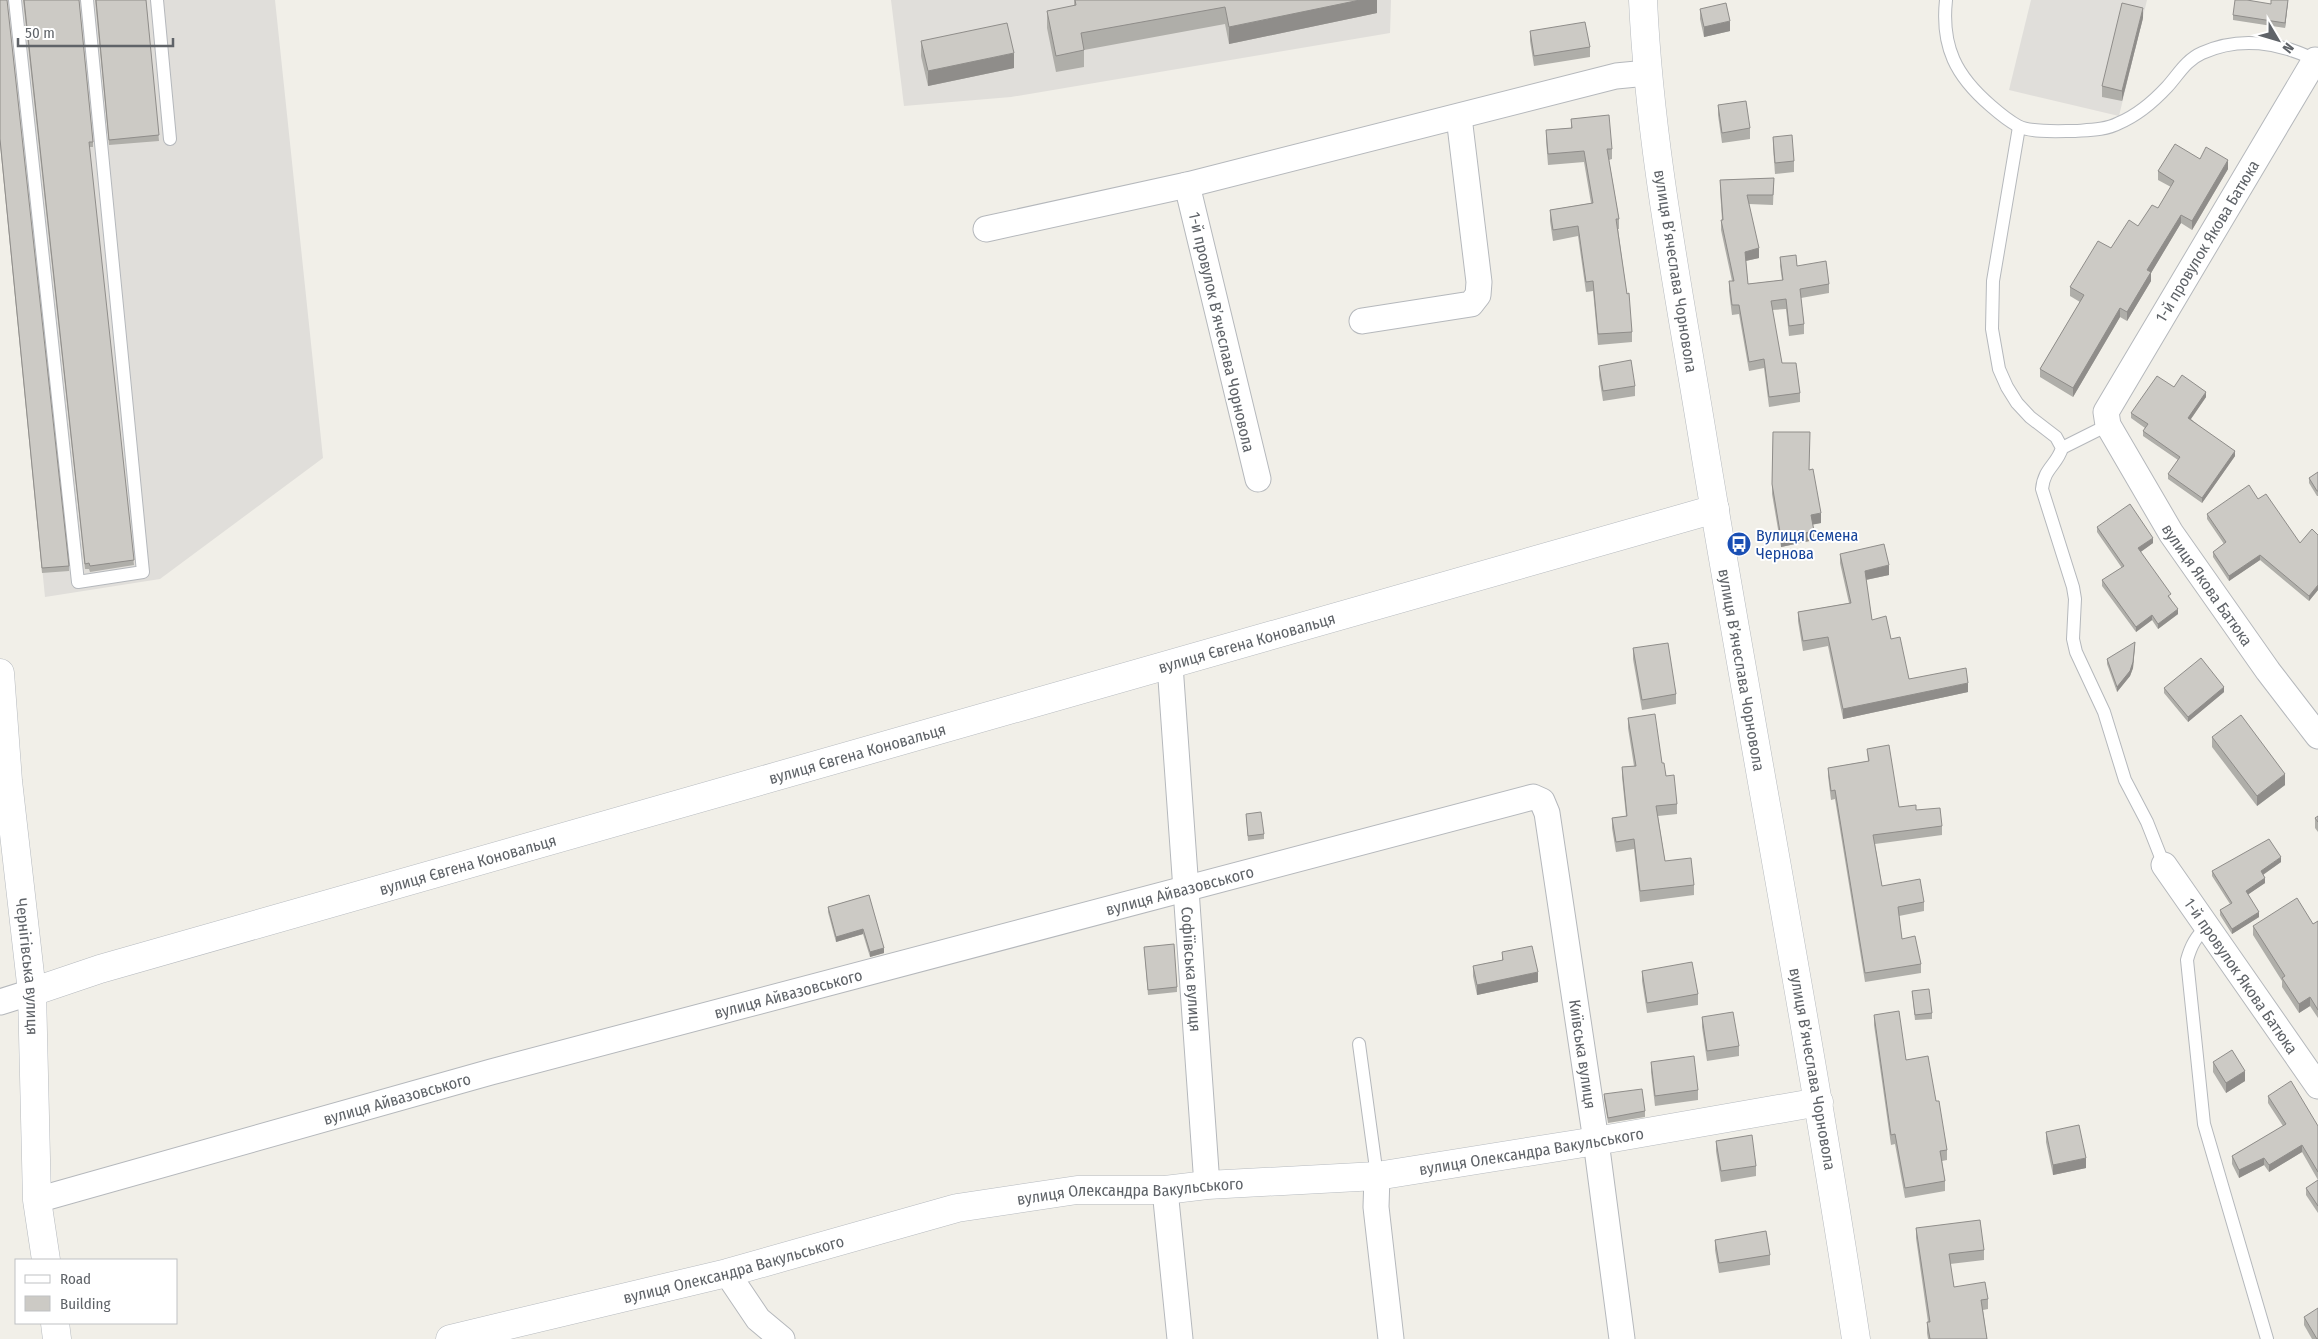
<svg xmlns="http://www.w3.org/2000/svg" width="2318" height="1339" viewBox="0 0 2318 1339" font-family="'Fira Sans Condensed',sans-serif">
<rect width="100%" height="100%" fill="#f1efe8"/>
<!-- industrial -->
<g fill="#e0deda">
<polygon points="0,0 275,0 323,458 160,579 45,597 0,144"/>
<polygon points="891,0 1391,0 1390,33 1011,97 904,106"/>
<polygon points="2031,0 2147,0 2119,116 2009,90"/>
</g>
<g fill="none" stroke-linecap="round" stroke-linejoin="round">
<defs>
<g id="lane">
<polyline points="15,0 78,582 143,572 87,0"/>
<polyline points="157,0 170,139"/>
<path d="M1946,0C1941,47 1956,76 1991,106C1999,113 2009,121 2018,126C2031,133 2060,131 2075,131C2089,130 2106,130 2119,123C2138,115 2153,102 2167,87C2178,75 2186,60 2202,53C2239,36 2280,42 2315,60"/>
<path d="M2019,127L1993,281L1992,329L1999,369L2007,387L2017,403L2030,417L2056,437L2062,448C2057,465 2044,468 2042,489L2073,587L2075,599L2073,639L2076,652L2104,712L2125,780L2147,822L2164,865"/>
<polyline points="2062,448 2108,425"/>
<path d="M2207,926C2196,937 2191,945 2187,960L2204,1124L2267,1339"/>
<polyline points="1359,1044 1377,1176"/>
</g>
<g id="street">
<path id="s1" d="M2318,61L2315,60L2106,412L2108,425L2171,533L2268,671L2318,736"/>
<polyline points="1187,185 1258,479"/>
<polyline points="986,229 1187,185 1616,76 1647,73"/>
<polyline points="1362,321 1471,304 1478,295 1479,282 1459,117"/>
<path id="s2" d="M1170,665L1207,1185"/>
<path id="s3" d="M2164,865L2318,1086"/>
<polyline points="0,1002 32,992"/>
<polyline points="1377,1176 1376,1207 1391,1339"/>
<polyline points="1165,1190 1180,1339"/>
<path id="s4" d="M37,1200L491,1072L1533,797L1542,801L1547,813L1596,1141L1622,1339"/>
<polyline points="727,1273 758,1319 782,1339"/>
</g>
<g id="secondary">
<path d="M1643,0C1650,152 1681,302 1705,452C1754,748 1811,1042 1856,1339"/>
<path id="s5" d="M0,673L8,781L32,992L37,1200L46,1260"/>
<path id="s6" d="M32,992L100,969L1715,509"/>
<polyline points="55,1323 57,1339"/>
<path id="s7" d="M450,1339L727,1273L957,1208L1077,1190H1165L1207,1185L1377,1176L1596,1141L1819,1102"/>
</g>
</defs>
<!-- lane casing -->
<use href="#lane" stroke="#b5b8bc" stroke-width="14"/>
<!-- street casing -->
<use href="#street" stroke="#b5b8bc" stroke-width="27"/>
<!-- secondary casing -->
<use href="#secondary" stroke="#b6babf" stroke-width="29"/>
<!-- lane -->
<use href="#lane" stroke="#fff" stroke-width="12"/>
<!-- street -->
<use href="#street" stroke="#fff" stroke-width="25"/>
<!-- secondary -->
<use href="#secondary" stroke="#fff" stroke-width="28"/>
</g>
<!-- wall -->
<g fill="#afaea9">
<polygon points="0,0 69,566 69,571 42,573 0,144"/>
<polygon points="23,0 79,0 93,142 93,147 89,147 134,565 90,572 89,569 85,569"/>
<polygon points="95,0 146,0 159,141 109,145"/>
<polygon points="1074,0 1377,0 1377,13 1229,44 1225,24 1084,50 1084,67 1056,72 1047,28 1047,11 1074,6"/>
<polygon points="2288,0 2285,28 2233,20 2233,15 2271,4"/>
<polygon points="1700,9 1730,31 1704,37 1700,19"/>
<polygon points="2143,18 2122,101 2102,97 2102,86"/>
<polygon points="1530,31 1590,47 1590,57 1534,66 1530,41"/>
<polygon points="921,41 1014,68 928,86 921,56"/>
<polygon points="1718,105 1750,128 1750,139 1722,143 1718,115"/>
<polygon points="1571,119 1612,149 1612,159 1609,160 1619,219 1619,229 1618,229 1632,332 1632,342 1598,345 1593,291 1586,292 1578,236 1553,241 1550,221 1550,210 1591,203 1584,162 1548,165 1546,140 1546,130 1571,128"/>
<polygon points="1773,137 1794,161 1794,172 1775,174 1773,147"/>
<polygon points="2200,159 2228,169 2192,230 2181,223 2151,273 2151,281 2127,321 2120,317 2073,397 2040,377 2040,369 2080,302 2070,296 2070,287 2111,248 2138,226 2158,208 2171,187 2158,180 2158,171"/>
<polygon points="1774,178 1773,205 1749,204 1759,258 1746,261 1748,284 1782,280 1780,266 1780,257 1829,284 1829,293 1801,298 1804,324 1804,334 1789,336 1786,309 1772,310 1782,363 1800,393 1800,402 1769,407 1764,368 1749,371 1739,314 1732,315 1729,291 1729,281 1732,281 1721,230 1721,220 1722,220 1720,190 1720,180"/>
<polygon points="1599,366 1635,386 1635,396 1603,401 1599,376"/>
<polygon points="2174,387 2206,397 2191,419 2235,456 2202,503 2168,479 2168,474 2178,460 2143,436 2143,431 2145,428 2131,418 2131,413"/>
<polygon points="1773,432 1809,470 1821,523 1813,524 1814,540 1781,547 1772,494"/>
<polygon points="2318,472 2318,496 2317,496 2309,483 2309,478"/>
<polygon points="2258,499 2300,543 2318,535 2318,590 2309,601 2260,560 2229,581 2213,557 2213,552 2224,544 2207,519 2207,514"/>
<polygon points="2097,527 2153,543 2140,552 2171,599 2178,614 2158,629 2152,620 2136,632 2102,586 2102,580 2122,568 2097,532"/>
<polygon points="1840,554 1889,575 1866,580 1872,620 1891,639 1909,679 1968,692 1843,719 1828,646 1803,651 1798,621 1798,612 1849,603 1840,563"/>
<polygon points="2135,647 2133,668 2130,676 2117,692 2107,664 2107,659"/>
<polygon points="1633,648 1676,694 1676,704 1642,710 1633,659"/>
<polygon points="2164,688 2224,692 2188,722 2164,693"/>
<polygon points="1628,718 1662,763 1666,776 1677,804 1677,814 1658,816 1665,861 1694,885 1694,895 1640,902 1634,849 1616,852 1612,828 1612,818 1626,816 1622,777 1622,767 1634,766 1628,728"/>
<polygon points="2212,737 2285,785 2257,806 2212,747"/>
<polygon points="1867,749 1899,807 1916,810 1942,826 1942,835 1875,844 1882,886 1924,902 1924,911 1899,916 1902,939 1921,964 1921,973 1865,982 1835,799 1831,800 1828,776 1828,768 1868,761"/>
<polygon points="1246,814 1264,834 1264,839 1248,841"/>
<polygon points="2318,816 2318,832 2315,828 2315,818"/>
<polygon points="2281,862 2263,875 2265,883 2248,894 2259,917 2232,934 2220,915 2220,910 2230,904 2212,876 2212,871"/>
<polygon points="869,895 884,953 870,957 863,934 836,942 828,912 828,907"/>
<polygon points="2318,921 2318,1018 2310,1006 2299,1013 2282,987 2282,981 2253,935 2253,926 2313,924"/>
<polygon points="1144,947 1177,987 1177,992 1148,995"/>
<polygon points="1502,952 1538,982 1477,995 1473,976 1473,966 1502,960"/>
<polygon points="1642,971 1698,994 1698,1005 1647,1013 1642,981"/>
<polygon points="1912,991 1932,1013 1932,1019 1915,1020"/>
<polygon points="1874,1015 1936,1101 1947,1150 1947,1160 1942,1161 1945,1181 1945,1191 1905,1198 1895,1144 1891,1145 1874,1025"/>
<polygon points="1702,1017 1739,1046 1739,1056 1707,1061 1702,1027"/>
<polygon points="1651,1062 1698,1090 1698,1100 1655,1106 1651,1072"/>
<polygon points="2213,1062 2245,1081 2226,1093 2213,1072"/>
<polygon points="1604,1094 1645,1111 1645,1117 1608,1123 1604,1099"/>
<polygon points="2268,1096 2318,1126 2318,1180 2302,1152 2269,1172 2264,1165 2239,1178 2232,1164 2232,1156 2283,1126 2268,1103"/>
<polygon points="2046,1132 2086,1168 2053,1175 2046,1142"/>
<polygon points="1716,1141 1756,1166 1756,1176 1721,1182 1716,1151"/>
<polygon points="2318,1180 2318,1213 2306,1195 2306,1188"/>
<polygon points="1916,1228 1984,1250 1984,1260 1950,1264 1954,1287 1988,1299 1988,1309 1983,1310 1987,1339 1928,1339 1927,1333 1927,1322 1928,1322 1916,1238"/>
<polygon points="1715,1240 1770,1255 1770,1265 1719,1273 1715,1250"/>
<polygon points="2304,1317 2318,1339 2312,1339 2304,1325"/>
</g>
<!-- shaded-wall -->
<g fill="#8f8d8a">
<polygon points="1360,0 1377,0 1377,13 1229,44 1229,27"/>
<polygon points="2288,0 2288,2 2285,28 2285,23"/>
<polygon points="2143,8 2143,18 2122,101 2122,91"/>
<polygon points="1730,21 1730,31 1704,37 1704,27"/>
<polygon points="1014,53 1014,68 928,86 928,71"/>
<polygon points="2228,160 2228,169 2192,230 2192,221"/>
<polygon points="2181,215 2181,223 2151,273 2151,281 2127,321 2127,312 2147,270"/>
<polygon points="1759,248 1759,258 1745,261 1745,252"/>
<polygon points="2120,308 2120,317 2073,397 2073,388"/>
<polygon points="2206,392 2206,397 2188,423 2188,418"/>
<polygon points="2235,451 2235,456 2202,503 2202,498"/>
<polygon points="1821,513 1821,523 1811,525 1811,515"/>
<polygon points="1814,531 1814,540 1781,547 1781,538"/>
<polygon points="2153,538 2153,543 2138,554 2138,548"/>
<polygon points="2260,555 2260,560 2229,581 2229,576"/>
<polygon points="1889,565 1889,575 1865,580 1865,571"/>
<polygon points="2318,585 2318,590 2309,601 2309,596"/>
<polygon points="2178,609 2178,614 2158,629 2158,624"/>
<polygon points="2152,615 2152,620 2136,632 2136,627"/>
<polygon points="2135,642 2133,668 2130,676 2117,692 2117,687"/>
<polygon points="1968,683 1968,692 1843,719 1843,709"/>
<polygon points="2224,687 2224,692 2188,722 2188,717"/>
<polygon points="2285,774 2285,785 2257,806 2257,796"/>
<polygon points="2281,857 2281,862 2261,876 2261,871"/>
<polygon points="2265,878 2265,883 2246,896 2246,891"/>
<polygon points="2259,912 2259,917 2232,934 2232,929"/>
<polygon points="863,929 863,934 836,942 836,937"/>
<polygon points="884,948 884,953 870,957 870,952"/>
<polygon points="1538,972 1538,982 1477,995 1477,985"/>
<polygon points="2310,997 2310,1006 2299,1013 2299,1004"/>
<polygon points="2245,1071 2245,1081 2226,1093 2226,1083"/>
<polygon points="2302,1145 2302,1152 2269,1172 2269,1165"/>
<polygon points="2086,1158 2086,1168 2053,1175 2053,1165"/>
<polygon points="2264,1158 2264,1165 2239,1178 2239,1170"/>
</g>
<!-- building -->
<g fill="#cccac5" stroke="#8f8d8a">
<polygon points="0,0 7,0 69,566 42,568 0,139"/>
<polygon points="24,0 79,0 93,142 89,142 134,560 90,566 89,563 85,564"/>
<polygon points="96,0 146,0 159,135 109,140"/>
<polygon points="1075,0 1360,0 1229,27 1225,7 1081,33 1084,50 1056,56 1047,11 1076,5"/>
<polygon points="2235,0 2247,0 2271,4 2271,0 2288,0 2285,23 2233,15"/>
<polygon points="1726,3 1730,21 1704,27 1700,9"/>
<polygon points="2122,3 2143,8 2122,91 2102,86"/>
<polygon points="1585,22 1590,47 1534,56 1530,31"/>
<polygon points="1007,23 1014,53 928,71 921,41"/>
<polygon points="1746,101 1750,128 1722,133 1718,105"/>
<polygon points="1609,115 1612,149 1607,149 1619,219 1616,219 1627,294 1629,293 1632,332 1598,334 1593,281 1586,282 1578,226 1553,230 1550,210 1593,203 1584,151 1548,154 1546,130 1572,128 1571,119"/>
<polygon points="1792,135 1794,161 1775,163 1773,137"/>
<polygon points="2175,144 2200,159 2206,147 2228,160 2192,221 2181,215 2147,270 2151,272 2127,312 2120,308 2073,388 2040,369 2084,295 2070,287 2098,241 2111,248 2129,220 2138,226 2152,205 2158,208 2174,181 2158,171"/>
<polygon points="1774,178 1773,195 1747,195 1759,248 1745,252 1748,284 1783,280 1780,257 1796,255 1797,266 1826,261 1829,284 1800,289 1804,324 1789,326 1786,299 1771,301 1782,363 1796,363 1800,393 1769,397 1764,359 1749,362 1739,305 1732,305 1729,281 1734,281 1721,220 1723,220 1720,180"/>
<polygon points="1631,360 1635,386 1603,391 1599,366"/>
<polygon points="2182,375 2206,392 2188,418 2235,451 2202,498 2168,474 2180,457 2143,431 2148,424 2131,413 2157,376 2174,387"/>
<polygon points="1773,432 1810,432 1809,470 1813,469 1821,513 1811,515 1814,531 1781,538 1772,484"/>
<polygon points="2318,472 2318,491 2317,491 2309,478"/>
<polygon points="2249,485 2258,499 2266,494 2300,543 2312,529 2318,535 2318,585 2309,596 2260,555 2229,576 2213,552 2226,542 2207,514"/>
<polygon points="2130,504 2153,538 2138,548 2171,594 2168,596 2178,609 2158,624 2152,615 2136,627 2102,580 2124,566 2097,527"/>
<polygon points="1884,544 1889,565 1865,571 1872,620 1886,616 1891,639 1900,637 1909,679 1966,668 1968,683 1843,709 1828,637 1803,641 1798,612 1851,603 1840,554"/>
<polygon points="2135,642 2133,662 2130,671 2117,687 2107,659"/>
<polygon points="1668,643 1676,694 1642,700 1633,648"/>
<polygon points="2201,658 2224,687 2188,717 2164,688"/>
<polygon points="1655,714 1662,763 1664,763 1666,776 1674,775 1677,804 1656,806 1665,861 1691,858 1694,885 1640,891 1634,839 1616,842 1612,818 1627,816 1622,767 1636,766 1628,718"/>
<polygon points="2241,715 2285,774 2257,796 2212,737"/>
<polygon points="1889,745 1899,807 1916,805 1916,810 1940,808 1942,826 1873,835 1882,886 1920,879 1924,902 1898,907 1902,939 1915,936 1921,964 1865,973 1835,790 1831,791 1828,768 1869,761 1867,749"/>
<polygon points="1261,812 1264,834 1248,836 1246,814"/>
<polygon points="2318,816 2318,822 2315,818"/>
<polygon points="2269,839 2281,857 2261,871 2265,878 2246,891 2259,912 2232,929 2220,910 2232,903 2212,871"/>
<polygon points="869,895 884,948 870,952 863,929 836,937 828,907"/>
<polygon points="2297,898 2313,924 2318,921 2318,1010 2310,997 2299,1004 2282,978 2285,976 2253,926"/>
<polygon points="1174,944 1177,987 1148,990 1144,947"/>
<polygon points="1532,946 1538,972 1477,985 1473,966 1503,960 1502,952"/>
<polygon points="1692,962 1698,994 1647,1003 1642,971"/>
<polygon points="1929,989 1932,1013 1915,1015 1912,991"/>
<polygon points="1899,1011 1906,1060 1928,1056 1936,1101 1939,1101 1947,1150 1940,1151 1945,1181 1905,1188 1895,1134 1891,1135 1874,1015"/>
<polygon points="1733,1012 1739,1046 1707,1051 1702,1017"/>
<polygon points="2232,1050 2245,1071 2226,1083 2213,1062"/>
<polygon points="1694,1056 1698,1090 1655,1096 1651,1062"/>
<polygon points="2291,1081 2318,1126 2318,1172 2302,1145 2269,1165 2264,1158 2239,1170 2232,1156 2286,1124 2268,1096"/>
<polygon points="1642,1089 1645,1111 1608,1118 1604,1094"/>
<polygon points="2079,1125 2086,1158 2053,1165 2046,1132"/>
<polygon points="1752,1135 1756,1166 1721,1171 1716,1141"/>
<polygon points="2318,1180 2318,1206 2306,1188"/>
<polygon points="1980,1220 1984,1250 1949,1254 1954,1287 1985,1282 1988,1299 1981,1300 1987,1339 1930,1339 1927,1322 1930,1322 1916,1228"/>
<polygon points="1766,1231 1770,1255 1719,1263 1715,1240"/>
<polygon points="2318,1308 2318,1339 2317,1339 2304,1317"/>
</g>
<!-- icons -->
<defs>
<symbol id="bus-disc" viewBox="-11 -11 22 22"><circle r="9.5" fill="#1a4fb4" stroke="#fff"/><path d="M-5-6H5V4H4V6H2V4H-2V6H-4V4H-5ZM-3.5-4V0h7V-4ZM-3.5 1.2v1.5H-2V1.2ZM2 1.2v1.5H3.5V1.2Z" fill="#fff"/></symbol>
</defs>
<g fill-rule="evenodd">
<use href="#bus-disc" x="1725" y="530" width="28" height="28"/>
</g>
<g text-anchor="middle" stroke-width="4" stroke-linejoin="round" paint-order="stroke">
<!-- street labels -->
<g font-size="16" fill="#5f6368" stroke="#fff">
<text transform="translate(2207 241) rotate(-59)" y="6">1-й провулок Якова Батюка</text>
<text transform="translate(1676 271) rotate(81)" y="6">вулиця Вʼячеслава Чорновола</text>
<text transform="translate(1222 332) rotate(77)" y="6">1-й провулок Вʼячеслава Чорновола</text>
<text dy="6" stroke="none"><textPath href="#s1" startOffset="614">вулиця Якова Батюка</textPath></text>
<text dy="6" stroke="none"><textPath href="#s6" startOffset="1264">вулиця Євгена Коновальця</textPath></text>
<text transform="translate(1742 670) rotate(80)" y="6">вулиця Вʼячеслава Чорновола</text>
<text dy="6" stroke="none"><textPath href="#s6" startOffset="859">вулиця Євгена Коновальця</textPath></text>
<text dy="6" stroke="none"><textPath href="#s6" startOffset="454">вулиця Євгена Коновальця</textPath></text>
<text dy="6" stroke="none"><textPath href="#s4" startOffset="1184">вулиця Айвазовського</textPath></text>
<text dy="6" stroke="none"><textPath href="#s5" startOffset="295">Чернігівська вулиця</textPath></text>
<text dy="6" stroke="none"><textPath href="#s2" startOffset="305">Софіївська вулиця</textPath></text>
<text dy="6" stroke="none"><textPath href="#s3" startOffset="135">1-й провулок Якова Батюка</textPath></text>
<text dy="6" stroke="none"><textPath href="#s4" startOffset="779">вулиця Айвазовського</textPath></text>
<text dy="6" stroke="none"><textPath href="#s4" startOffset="1816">Київська вулиця</textPath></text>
<text transform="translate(1813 1069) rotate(80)" y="6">вулиця Вʼячеслава Чорновола</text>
<text dy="6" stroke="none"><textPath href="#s4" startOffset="374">вулиця Айвазовського</textPath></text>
<text dy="6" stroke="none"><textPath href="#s7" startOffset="1102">вулиця Олександра Вакульського</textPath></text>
<text dy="6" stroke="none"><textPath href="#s7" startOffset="698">вулиця Олександра Вакульського</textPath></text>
<text dy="6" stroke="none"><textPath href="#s7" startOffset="292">вулиця Олександра Вакульського</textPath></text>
</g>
<!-- transit labels -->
<g font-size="16" fill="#164399" stroke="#fff" text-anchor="start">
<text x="1756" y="541">Вулиця Семена<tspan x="1756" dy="18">Чернова</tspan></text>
</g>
</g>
<!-- legend -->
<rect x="15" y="1259" width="162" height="65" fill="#ffffff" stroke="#bfc1c3"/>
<rect x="25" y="1275" width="25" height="8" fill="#ffffff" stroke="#bfc1c3"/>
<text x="60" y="1284" font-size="15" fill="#5f6368">Road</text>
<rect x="25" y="1296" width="25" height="15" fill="#cccac5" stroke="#bfc1c3"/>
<text x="60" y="1309" font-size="15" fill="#5f6368">Building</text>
<!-- north arrow -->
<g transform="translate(2278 40) rotate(128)" stroke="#ffffff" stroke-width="4" paint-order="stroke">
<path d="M0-4L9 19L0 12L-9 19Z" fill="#5f6368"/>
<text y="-8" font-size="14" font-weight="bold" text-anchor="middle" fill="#5f6368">N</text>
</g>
<!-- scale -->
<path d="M18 38v8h155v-8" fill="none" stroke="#5f6368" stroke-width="2.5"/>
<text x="25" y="38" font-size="15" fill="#5f6368" stroke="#ffffff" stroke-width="4" paint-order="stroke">50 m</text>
</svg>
